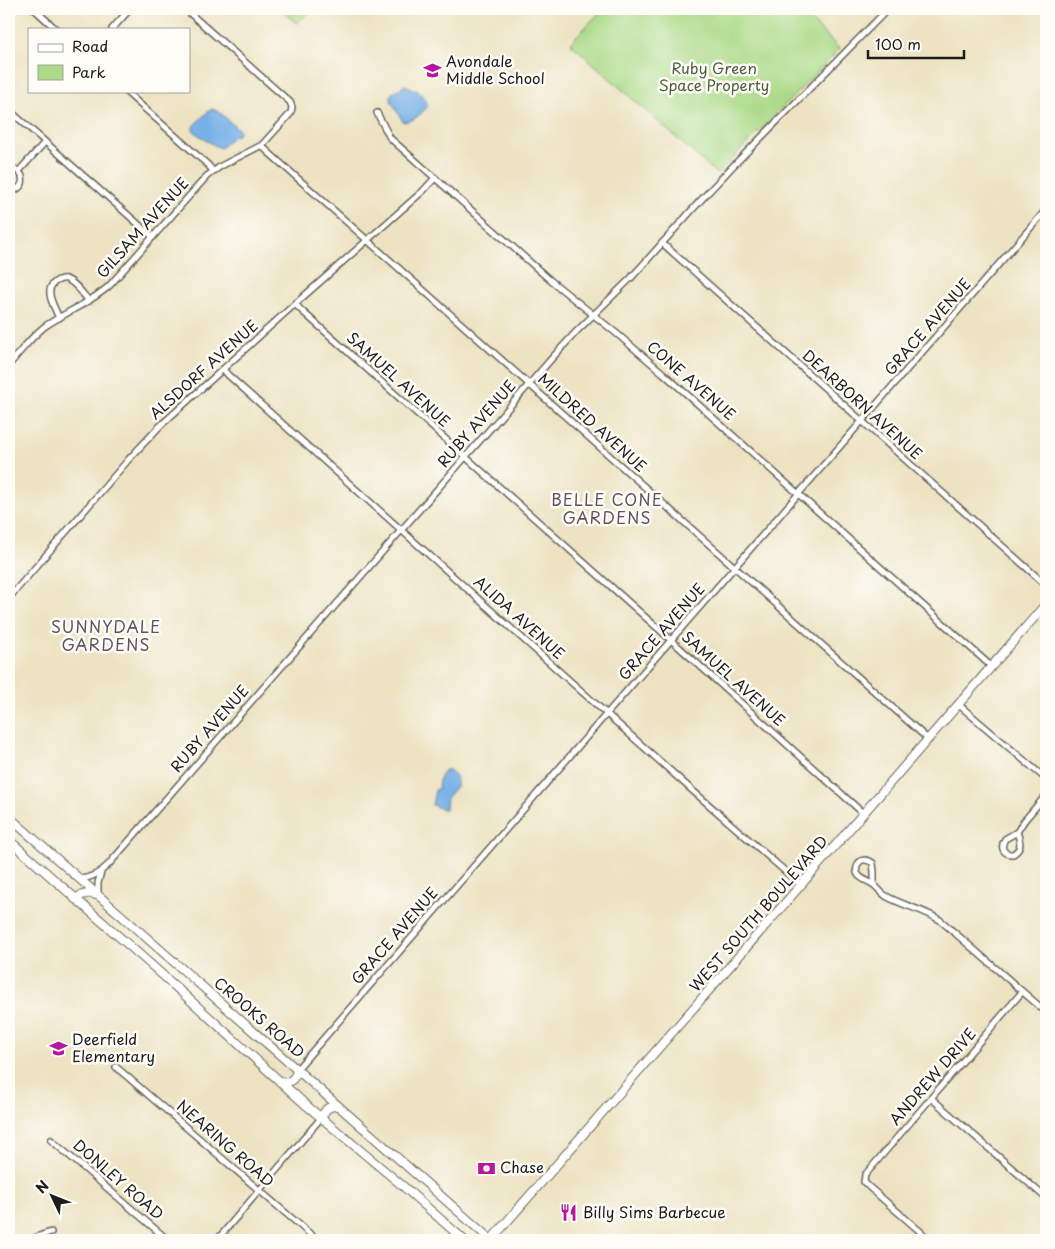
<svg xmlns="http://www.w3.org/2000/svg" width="1055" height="1249" viewBox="0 0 1055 1249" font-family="'Playpen Sans',sans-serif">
<rect width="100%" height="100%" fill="#fdfcf7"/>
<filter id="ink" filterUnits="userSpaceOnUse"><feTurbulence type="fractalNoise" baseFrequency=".02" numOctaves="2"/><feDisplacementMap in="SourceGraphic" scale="10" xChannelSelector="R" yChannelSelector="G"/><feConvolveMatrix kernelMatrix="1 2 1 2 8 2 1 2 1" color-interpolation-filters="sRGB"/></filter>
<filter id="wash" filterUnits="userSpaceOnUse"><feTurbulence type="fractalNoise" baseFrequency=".0096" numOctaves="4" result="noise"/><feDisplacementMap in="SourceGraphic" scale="20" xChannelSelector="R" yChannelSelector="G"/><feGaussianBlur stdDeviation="1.12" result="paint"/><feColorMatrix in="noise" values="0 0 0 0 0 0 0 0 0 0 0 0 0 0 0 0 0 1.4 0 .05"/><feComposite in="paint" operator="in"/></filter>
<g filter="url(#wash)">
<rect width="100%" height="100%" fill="#ede3c3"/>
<!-- green -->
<g fill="#abda88" stroke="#647b52">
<polygon points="280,9 312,9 299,22 295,22"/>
<polygon points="603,9 799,9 840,49 717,174 570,43"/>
</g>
<!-- water -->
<g fill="#78b1e8" stroke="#4a6682">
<path d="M405,85C417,90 424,93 428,106C420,115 415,121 403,122L391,101V94Z"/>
<path d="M211,109L218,111L239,130L238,135L233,136L221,148C209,143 201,138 192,129L198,121Z"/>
<path d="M444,770H450L457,779V785L447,797L446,809H442L432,805L435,790L438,789C438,783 440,775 444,770Z"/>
</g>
</g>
<g filter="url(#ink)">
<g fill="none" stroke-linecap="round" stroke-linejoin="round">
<defs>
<g id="street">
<polyline points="34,9 56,29"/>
<polyline points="112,29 130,9"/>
<polyline points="125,91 208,165 213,171"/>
<polyline points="9,110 153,237"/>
<polyline points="377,113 390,138 550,280 616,333 663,373 992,667"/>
<polyline points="262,145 267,151 929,740"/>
<path d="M9,168C27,169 27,191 9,191"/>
<polyline points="19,171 45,142"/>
<polyline points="662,243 1046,585"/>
<polyline points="295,304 302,311 699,665 864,814"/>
<path d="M59,318C55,308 43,290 55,282C58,280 62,278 66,279C75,282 83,294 89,301"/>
<path d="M9,365C20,352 30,338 44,327C65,312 91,303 110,285L207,176L221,166L262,145L291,113L292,107L290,102L185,9"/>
<polyline points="223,369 228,375 693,791 801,885"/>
<polyline points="9,598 129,459 160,426 295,304 423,191 435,178"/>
<polyline points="959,705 1046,779"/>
<path d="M1017,832C1020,841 1023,848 1013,854C1003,855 1000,847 1005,839L1017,832L1024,821L1046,795"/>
<path d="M79,879C92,878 100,873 109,864L553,357L577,331L631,278L701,200L732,167L888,9"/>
<path d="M874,885V872L873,863C867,859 859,858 857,867C854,878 868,880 874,885C878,888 881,893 886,896C903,906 923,909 940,920L1046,1012"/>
<polyline points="98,895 98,883 101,872"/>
<polyline points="116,1067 317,1240"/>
<polyline points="297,1069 1046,210"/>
<polyline points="931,1098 1046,1198"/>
<polyline points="51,1140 168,1240"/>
<polyline points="31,1240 39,1236 51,1232"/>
<polyline points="217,1240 321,1118"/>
<polyline points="930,1240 869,1187 864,1182 865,1175 1022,992"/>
</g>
<g id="secondary">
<polyline points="9,817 491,1240"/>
<polyline points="9,831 11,830 15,823"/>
<polyline points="9,840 157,970 306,1105 404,1187 464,1240"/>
<path d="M75,899C82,894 88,892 96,895"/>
<path d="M281,1082C290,1084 296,1078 297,1069"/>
<path d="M321,1118C325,1110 328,1105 338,1106"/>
<polyline points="491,1240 1046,604"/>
</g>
</defs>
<!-- street casing -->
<use href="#street" stroke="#656256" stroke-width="8"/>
<!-- secondary casing -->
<use href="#secondary" stroke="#656256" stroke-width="10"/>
<!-- street -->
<use href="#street" stroke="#fff" stroke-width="5"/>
<!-- secondary -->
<use href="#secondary" stroke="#fff" stroke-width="8"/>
</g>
</g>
<!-- icons -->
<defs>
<symbol id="school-bare" viewBox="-9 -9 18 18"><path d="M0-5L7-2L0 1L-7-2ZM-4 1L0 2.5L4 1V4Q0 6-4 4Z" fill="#b5179e" stroke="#fdfcf7" stroke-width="2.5" paint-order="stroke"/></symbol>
<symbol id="bank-bare" viewBox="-9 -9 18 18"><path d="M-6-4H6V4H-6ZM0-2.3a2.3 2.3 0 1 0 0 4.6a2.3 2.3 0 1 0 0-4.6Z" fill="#b5179e" stroke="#fdfcf7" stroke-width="2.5" paint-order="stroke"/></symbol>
<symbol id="restaurant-bare" viewBox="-9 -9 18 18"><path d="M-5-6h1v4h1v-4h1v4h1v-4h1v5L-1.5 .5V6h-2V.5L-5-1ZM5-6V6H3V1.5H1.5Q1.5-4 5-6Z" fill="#b5179e" stroke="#fdfcf7" stroke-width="2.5" paint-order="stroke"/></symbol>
</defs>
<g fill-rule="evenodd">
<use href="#school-bare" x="420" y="58" width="25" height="25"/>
<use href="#school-bare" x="46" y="1036" width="25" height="25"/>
<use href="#bank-bare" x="474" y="1156" width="25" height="25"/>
<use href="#restaurant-bare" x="556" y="1200" width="25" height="25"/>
</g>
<g text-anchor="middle" stroke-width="5" stroke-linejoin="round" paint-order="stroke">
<!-- poi labels -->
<g font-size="15" fill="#1c1c1c" stroke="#fdfcf7" text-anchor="start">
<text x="446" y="67">Avondale<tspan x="446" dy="17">Middle School</tspan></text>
<text x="72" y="1045">Deerfield<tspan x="72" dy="17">Elementary</tspan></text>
<text x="500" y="1173">Chase</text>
<text x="583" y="1218">Billy Sims Barbecue</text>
</g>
<!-- park labels -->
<g font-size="15" fill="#4e5e42" stroke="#fdfcf7">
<text x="714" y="74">Ruby Green<tspan x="714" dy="17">Space Property</tspan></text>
</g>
<!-- street labels -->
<g font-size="15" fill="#1c1c1c" stroke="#fdfcf7">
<text transform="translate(143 228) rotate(-48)" y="5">GILSAM AVENUE</text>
<text transform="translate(928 327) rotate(-49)" y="5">GRACE AVENUE</text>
<text transform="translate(204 370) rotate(-42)" y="5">ALSDORF AVENUE</text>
<text transform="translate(398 380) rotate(42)" y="5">SAMUEL AVENUE</text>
<text transform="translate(691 381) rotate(41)" y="5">CONE AVENUE</text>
<text transform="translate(862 405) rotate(42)" y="5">DEARBORN AVENUE</text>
<text transform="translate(592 423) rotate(42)" y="5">MILDRED AVENUE</text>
<text transform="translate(477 424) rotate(-49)" y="5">RUBY AVENUE</text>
<text transform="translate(519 618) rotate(42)" y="5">ALIDA AVENUE</text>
<text transform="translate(662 632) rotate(-49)" y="5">GRACE AVENUE</text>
<text transform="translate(733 679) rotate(42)" y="5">SAMUEL AVENUE</text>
<text transform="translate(210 729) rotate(-49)" y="5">RUBY AVENUE</text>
<text transform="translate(759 914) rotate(-49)" y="5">WEST SOUTH BOULEVARD</text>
<text transform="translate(395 936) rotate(-49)" y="5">GRACE AVENUE</text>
<text transform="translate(259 1018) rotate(41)" y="5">CROOKS ROAD</text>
<text transform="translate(933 1077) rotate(-49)" y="5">ANDREW DRIVE</text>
<text transform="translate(225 1144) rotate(41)" y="5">NEARING ROAD</text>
<text transform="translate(118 1180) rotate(41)" y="5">DONLEY ROAD</text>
</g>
<!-- neighbourhood labels -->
<g font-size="16" letter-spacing="1" fill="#62505e" stroke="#fdfcf7">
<text x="607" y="506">BELLE CONE<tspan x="607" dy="18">GARDENS</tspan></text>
<text x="106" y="633">SUNNYDALE<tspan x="106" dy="18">GARDENS</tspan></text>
</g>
</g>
<!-- margin -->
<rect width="1055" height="1249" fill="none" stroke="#fdfcf7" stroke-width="30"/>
<!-- legend -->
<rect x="28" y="28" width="162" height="65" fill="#fdfcf7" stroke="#a3a29f"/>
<rect x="38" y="44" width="25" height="8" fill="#ffffff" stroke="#a3a29f"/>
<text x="72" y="52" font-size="15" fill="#1c1c1c">Road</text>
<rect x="38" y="65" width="25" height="15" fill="#abda88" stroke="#a3a29f"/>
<text x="72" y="78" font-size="15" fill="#1c1c1c">Park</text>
<!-- north arrow -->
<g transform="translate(52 1196) rotate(313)" stroke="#fdfcf7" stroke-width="4" paint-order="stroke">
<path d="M0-4L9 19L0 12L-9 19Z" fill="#1c1c1c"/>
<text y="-8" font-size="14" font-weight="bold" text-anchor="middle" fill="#1c1c1c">N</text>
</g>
<!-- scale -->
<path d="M868 50v8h96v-8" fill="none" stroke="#1c1c1c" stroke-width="2.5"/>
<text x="875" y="50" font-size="15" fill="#1c1c1c" stroke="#fdfcf7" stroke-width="4" paint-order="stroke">100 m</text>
</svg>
